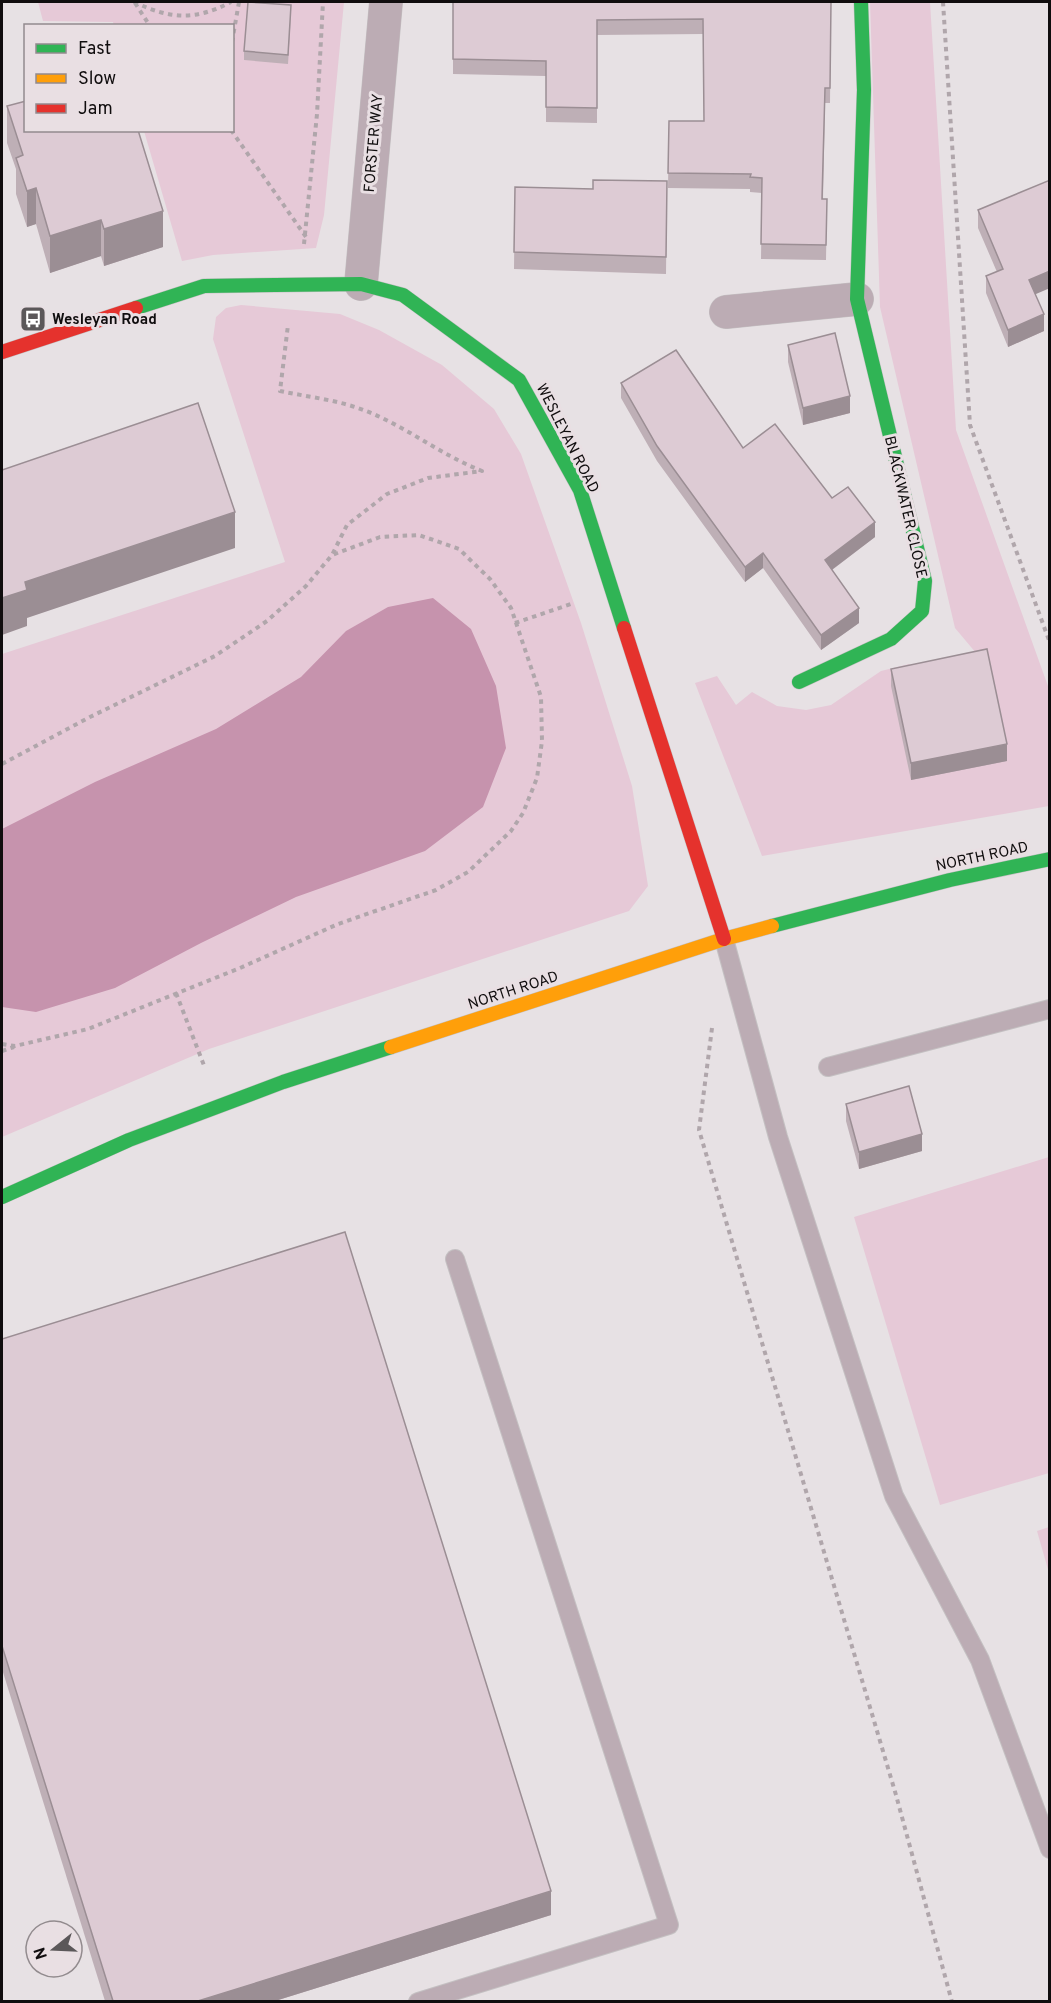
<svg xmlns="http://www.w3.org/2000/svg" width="1051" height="2003" viewBox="0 0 1051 2003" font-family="Overpass,sans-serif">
<rect width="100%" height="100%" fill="#e7e1e4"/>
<!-- grass -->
<g fill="#e6c9d7">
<polygon points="38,2 344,2 324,215 316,248 213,255 182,261 144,131 232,130 232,26 114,26 113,22 43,21"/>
<polygon points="870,2 930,2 956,430 1049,689 1049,806 762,856 695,683 717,676 736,705 752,692 777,706 806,710 831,705 881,671 909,664 926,679 987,666 955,628 880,307"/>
<polygon points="241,305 340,314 379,330 442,365 494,409 521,454 581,623 632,786 648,886 629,911 209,1049 2,1137 2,654 285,562 213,339 216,317 226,308"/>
<polygon points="1049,1157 1049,1473 940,1505 854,1217"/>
<polygon points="1049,1527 1050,1527 1049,1573 1037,1531"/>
</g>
<!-- water -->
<polygon fill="#c693ad" points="433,598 471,629 496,686 506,748 483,807 425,851 296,897 201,943 115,988 36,1012 2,1007 2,829 95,782 216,729 301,677 346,631 388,607"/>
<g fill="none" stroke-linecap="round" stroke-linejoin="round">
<defs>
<g id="lane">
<polyline points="724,939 778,1137 894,1496 980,1660 1050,1849"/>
<polyline points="828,1067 1050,1009"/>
<polyline points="418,2002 669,1925 455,1259"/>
</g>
<g id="street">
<polyline points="361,284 386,2"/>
<polyline points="726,312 857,299"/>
</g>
<g id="fast">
<polyline points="136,308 204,286 361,284 403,295 519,380 580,490 624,628"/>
<polyline points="799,682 891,639 922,611 925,581 857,299 864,90 861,2"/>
<polyline points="772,926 950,880 1050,859"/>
<polyline points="2,1197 129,1140 283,1082 391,1047"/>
</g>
<polyline id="slow" points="391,1047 724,939 772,926"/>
<g id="jam">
<polyline points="2,352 136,308"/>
<polyline points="624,628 724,939"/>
</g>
</defs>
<!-- lane casing -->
<use href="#lane" stroke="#c4c0c2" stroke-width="20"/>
<!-- street casing -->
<use href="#street" stroke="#c4c0c2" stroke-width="34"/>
<!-- fast casing -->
<use href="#fast" stroke="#c4c0c2" stroke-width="15"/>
<!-- slow casing -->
<use href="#slow" stroke="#c4c0c2" stroke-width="15"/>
<!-- jam casing -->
<use href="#jam" stroke="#c4c0c2" stroke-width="15"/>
<!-- path -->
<g stroke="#b0a6ab" stroke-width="4" stroke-dasharray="4.5 4.5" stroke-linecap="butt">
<path d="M134,2C170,19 195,21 231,2"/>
<polyline points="943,2 970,425 1050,643"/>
<polyline points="135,3 150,26"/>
<polyline points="232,42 239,2"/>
<polyline points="231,130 306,237"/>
<polyline points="304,244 317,114 323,2"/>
<polyline points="515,623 574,603"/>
<path d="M2,764L90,717L215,656L267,621L306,586L332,555L347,525L387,494L428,478L482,471C441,455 407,427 366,411C339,400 308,397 280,391L288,325"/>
<polyline points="176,993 205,1068"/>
<polyline points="712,1028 699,1130 896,1795 952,2002"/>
<polyline points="2,1044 15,1046 88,1029 240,968 338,924 436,890 468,872 511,831 523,813 537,778 542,741 541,697 511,608 490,579 459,549 419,535 380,537 332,555"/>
<polyline points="2,1051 14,1047"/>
</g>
<!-- lane -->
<use href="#lane" stroke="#bcacb4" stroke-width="18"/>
<!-- street -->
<use href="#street" stroke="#bcacb4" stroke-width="33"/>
<!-- fast -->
<use href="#fast" stroke="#30b455" stroke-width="14"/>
<!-- slow -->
<use href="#slow" stroke="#ff9f0a" stroke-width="14"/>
<!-- jam -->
<use href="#jam" stroke="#e5322d" stroke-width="14"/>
</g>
<!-- wall -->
<g fill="#beafb6">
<polygon points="453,2 831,2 830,103 825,103 823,199 827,199 826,260 761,259 762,193 750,192 750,189 668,188 669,121 704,121 703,34 597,35 597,123 546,122 546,76 453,74"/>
<polygon points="291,14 288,64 244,60 244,51"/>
<polygon points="7,106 163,247 104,266 101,256 50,273 36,224 27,227 16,194 16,169 7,143"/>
<polygon points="667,181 666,274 514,269 515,187 593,189"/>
<polygon points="978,210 1035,294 1044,331 1008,347 986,293 986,276 997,272 978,228"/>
<polygon points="788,345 850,413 803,425 788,362"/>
<polygon points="621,383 743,448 832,498 875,537 832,570 859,623 821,650 763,568 745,582 657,461 621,398"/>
<polygon points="891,669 1007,761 911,780 891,686"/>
<polygon points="846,1104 922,1151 859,1169 846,1121"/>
<polygon points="2,1339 551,1915 275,2001 105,2001 2,1669"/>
</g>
<!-- shaded-wall -->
<g fill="#9b8e94">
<polygon points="36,188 36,224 27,227 27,191"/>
<polygon points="163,211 163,247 104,266 104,229"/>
<polygon points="101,220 101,256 50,273 50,236"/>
<polygon points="1050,271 1050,288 1029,297 1029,280"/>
<polygon points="1044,314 1044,331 1008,347 1008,330"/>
<polygon points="850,396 850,413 803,425 803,408"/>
<polygon points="235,512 235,548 27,618 27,626 2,635 2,598 25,582"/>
<polygon points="875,522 875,537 825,575 825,560"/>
<polygon points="763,553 763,568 745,582 745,567"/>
<polygon points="859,608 859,623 821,650 821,635"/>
<polygon points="1007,744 1007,761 911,780 911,763"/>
<polygon points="922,1134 922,1151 859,1169 859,1152"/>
<polygon points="551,1891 551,1915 275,2001 198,2001"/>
</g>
<!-- building -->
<g fill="#ddcbd4" stroke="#9b8e94" stroke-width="1.5">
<polygon points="248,2 291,5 288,55 244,51"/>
<polygon points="453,2 831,2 830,88 825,88 822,199 827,199 826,245 761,244 762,178 750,177 751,174 668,173 669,121 704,121 703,19 597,20 597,108 546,107 546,61 453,59"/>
<polygon points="26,101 26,130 138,130 163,211 104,229 101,220 50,236 36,188 27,191 16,158 23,155 7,106"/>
<polygon points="593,180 667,181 666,257 514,252 515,187 593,189"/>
<polygon points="1050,180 1050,271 1029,280 1044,314 1008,330 986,276 1003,269 978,210"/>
<polygon points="835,333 850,396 803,408 788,345"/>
<polygon points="676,350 743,448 775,424 832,498 848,487 875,522 825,560 859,608 821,635 763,553 745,567 657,446 621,383"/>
<polygon points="198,403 235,512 25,582 27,590 2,598 2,470"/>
<polygon points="987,649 1007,744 911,763 891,669"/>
<polygon points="909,1086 922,1134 859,1152 846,1104"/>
<polygon points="345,1232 551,1891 198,2001 113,2001 2,1646 2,1339"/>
</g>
<!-- icons -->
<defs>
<symbol id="bus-square" viewBox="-11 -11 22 22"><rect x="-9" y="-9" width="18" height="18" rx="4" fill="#5b5759" stroke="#e9dfe3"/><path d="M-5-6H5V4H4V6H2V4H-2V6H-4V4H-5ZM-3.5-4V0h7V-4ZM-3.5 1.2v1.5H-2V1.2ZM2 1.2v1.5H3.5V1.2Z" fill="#fff"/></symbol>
</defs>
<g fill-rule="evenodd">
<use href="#bus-square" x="18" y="304" width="30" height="30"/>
</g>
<g text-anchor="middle" stroke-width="6" stroke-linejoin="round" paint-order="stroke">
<!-- street labels -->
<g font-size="15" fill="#100d0e" stroke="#e9dfe3">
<text transform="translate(373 143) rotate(-85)" y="5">FORSTER WAY</text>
<text transform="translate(568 438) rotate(63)" y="5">WESLEYAN ROAD</text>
<text transform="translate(906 507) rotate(77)" y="5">BLACKWATER CLOSE</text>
<text transform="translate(982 856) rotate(-12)" y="5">NORTH ROAD</text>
<text transform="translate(513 990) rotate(-18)" y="5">NORTH ROAD</text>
</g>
<!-- poi labels -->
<g font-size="15" font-weight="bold" fill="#100d0e" stroke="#e9dfe3" text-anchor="start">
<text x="52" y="324">Wesleyan Road</text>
</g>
</g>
<!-- border -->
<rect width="1051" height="2003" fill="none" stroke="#100d0e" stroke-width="6"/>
<!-- legend -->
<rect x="24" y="24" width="210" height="108" fill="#e9dfe3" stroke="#928b8e" stroke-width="1.5"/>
<rect x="36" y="44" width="30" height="9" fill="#30b455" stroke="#928b8e" stroke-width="1.5"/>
<text x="78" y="54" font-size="18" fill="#100d0e">Fast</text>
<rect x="36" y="74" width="30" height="9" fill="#ff9f0a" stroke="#928b8e" stroke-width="1.5"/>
<text x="78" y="84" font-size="18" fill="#100d0e">Slow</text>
<rect x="36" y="104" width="30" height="9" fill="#e5322d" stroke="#928b8e" stroke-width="1.5"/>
<text x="78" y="114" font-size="18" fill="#100d0e">Jam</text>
<!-- north arrow -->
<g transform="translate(54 1949) rotate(252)"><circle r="28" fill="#e9dfe3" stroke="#928b8e" stroke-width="1.5"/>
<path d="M0-4.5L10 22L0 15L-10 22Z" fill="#5b5759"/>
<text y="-9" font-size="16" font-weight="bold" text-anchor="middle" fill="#100d0e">N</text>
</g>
</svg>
